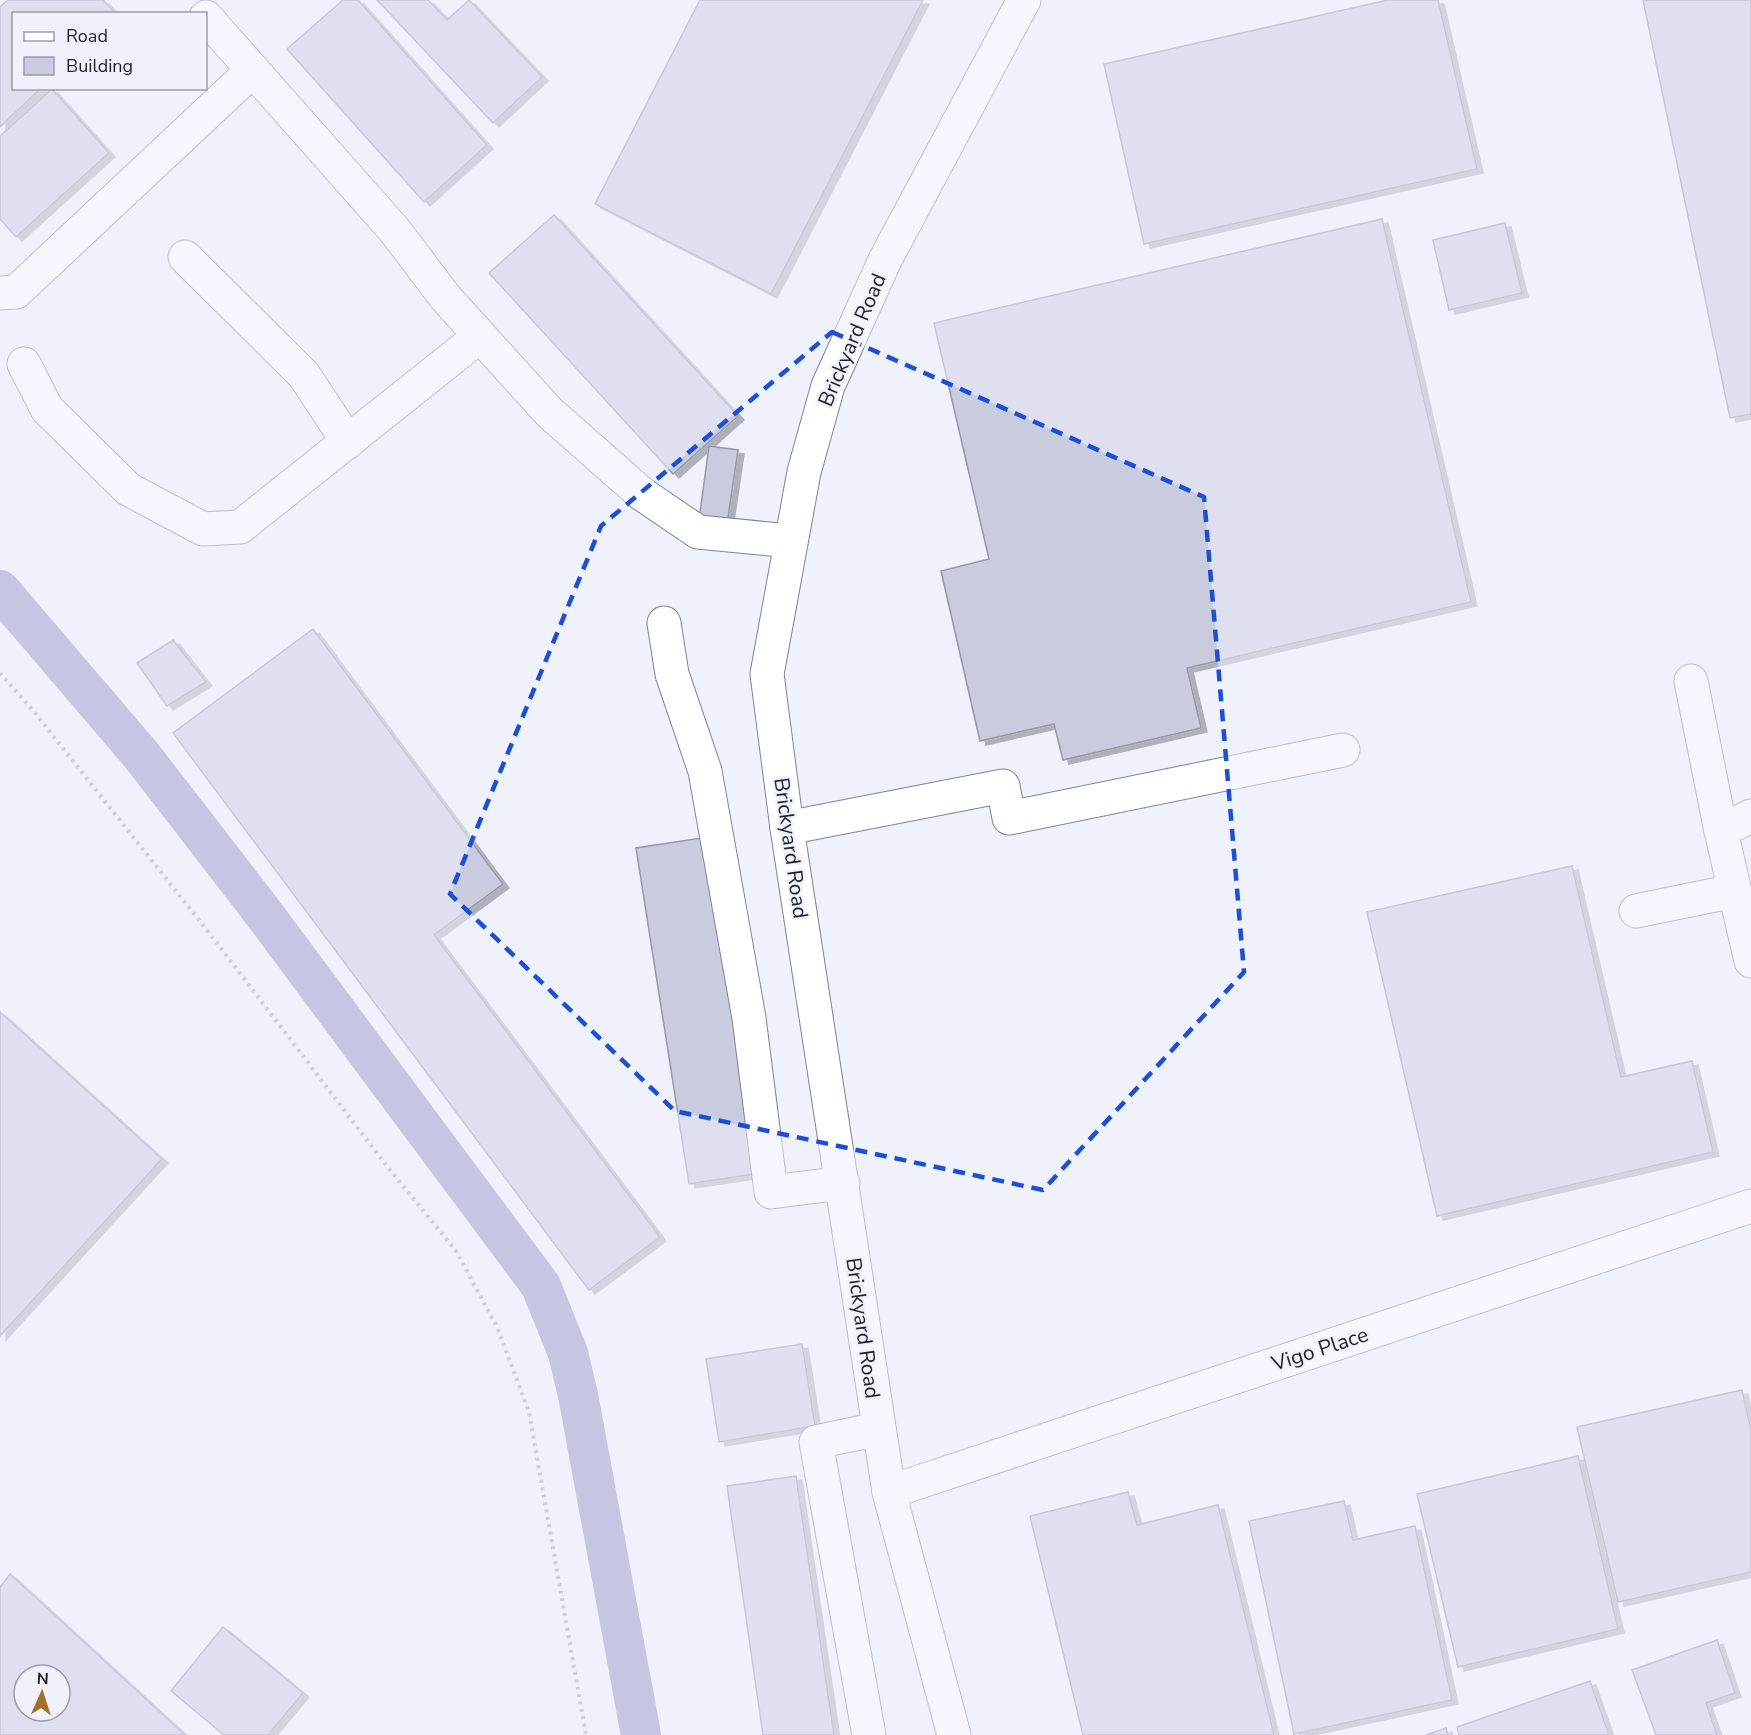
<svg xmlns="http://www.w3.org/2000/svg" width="1751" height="1735" viewBox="0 0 1751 1735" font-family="'Nunito Sans',sans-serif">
<defs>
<filter id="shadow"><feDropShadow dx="6" dy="4" stdDeviation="0" flood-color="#0004"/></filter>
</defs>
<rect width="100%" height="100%" fill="#eff1fd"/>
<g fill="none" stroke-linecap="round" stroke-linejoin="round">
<!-- canal -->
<polyline stroke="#9296c1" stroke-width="40" points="0,590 142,756 261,910 541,1286 568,1353 578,1395 641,1735"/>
</g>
<!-- building -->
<g fill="#c9cbde" stroke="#9698aa" stroke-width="1.5" fill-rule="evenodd" filter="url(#shadow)">
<polygon points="8,0 103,0 116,14 14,14 14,88 41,88 0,127 0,7"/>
<polygon points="343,0 358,0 487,145 424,202 287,49"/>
<polygon points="377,0 428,0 447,20 469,0 542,77 493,123"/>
<polygon points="700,0 923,0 771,294 595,204"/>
<polygon points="1388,0 1438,0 1477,169 1144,244 1104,64"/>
<polygon points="1643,0 1751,0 1751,414 1730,418"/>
<polygon points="52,89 109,153 16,237 0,219 0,136"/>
<polygon points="554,215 738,416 673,474 489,273"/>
<polygon points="1382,219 1471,602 1187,668 1201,728 1063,760 1054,724 980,741 941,571 989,559 934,323"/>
<polygon points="1505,223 1522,293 1449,310 1433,240"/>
<polygon points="709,446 738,450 727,524 699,520"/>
<polygon points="313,629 503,884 434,935 660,1237 589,1290 173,733"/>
<polygon points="173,640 206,682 167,706 137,663"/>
<polygon points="708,837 761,1173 689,1184 636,848"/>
<polygon points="1572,866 1621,1077 1692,1061 1713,1152 1437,1216 1367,912"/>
<polygon points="0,1012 162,1159 0,1336"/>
<polygon points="802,1344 815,1426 719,1442 706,1359"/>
<polygon points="1742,1390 1751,1430 1751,1572 1618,1602 1577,1427"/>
<polygon points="1578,1456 1618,1629 1458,1667 1417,1494"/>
<polygon points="796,1476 834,1735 763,1735 727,1486"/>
<polygon points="1128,1492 1137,1525 1218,1505 1274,1735 1083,1735 1030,1516"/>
<polygon points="1344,1501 1353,1540 1415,1526 1452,1700 1294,1734 1249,1521"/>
<path d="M10,1574L185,1735H0V1587ZM24,1675H60V1711H24Z"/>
<polygon points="223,1627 303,1693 268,1735 224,1735 171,1691"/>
<polygon points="1717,1640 1735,1693 1706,1703 1717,1735 1656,1735 1632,1670"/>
<polygon points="1590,1681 1609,1735 1459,1735 1457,1727"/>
<polygon points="1446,1728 1448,1735 1426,1735"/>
</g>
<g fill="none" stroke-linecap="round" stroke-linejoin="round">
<defs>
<g id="minor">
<polyline points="206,17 396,232 445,297 549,412 642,494 698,532 790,541"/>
<polyline points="185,257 304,375 348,442"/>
<polyline points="0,293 16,292 253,70"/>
<polyline points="24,364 47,409 128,489 203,529 240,527 480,336"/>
<polyline points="664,623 672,674 705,771 749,1018 771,1192 843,1183"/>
<polyline points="1691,681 1721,831"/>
<polyline points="1751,816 1721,831 1751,961"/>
<polyline points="787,828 1003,786 1009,818 1343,750"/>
<polyline points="1636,911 1734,891"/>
<polyline points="889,1492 1751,1206"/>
<polyline points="869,1735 816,1442 878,1429"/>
<polyline points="954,1735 889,1492 787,828 767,674 804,472 828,386 885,260 1024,0"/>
</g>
</defs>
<!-- minor casing -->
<use href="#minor" stroke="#818395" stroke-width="35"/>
<!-- path -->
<polyline stroke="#a8a9b4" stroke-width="4" stroke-dasharray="3 4.5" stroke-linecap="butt" points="0,673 35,713 210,934 386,1165 456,1251 497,1327 529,1412 586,1735"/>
<!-- minor -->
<use href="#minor" stroke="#fff" stroke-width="33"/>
</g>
<!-- marked area -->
<path d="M0 0H1751V1735H0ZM832,332L1204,497L1244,972L1043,1190L675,1111L450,894L601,526Z" fill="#eff1fd" fill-opacity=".55" fill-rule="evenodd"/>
<path fill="none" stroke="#1d4ed8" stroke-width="4.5" stroke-dasharray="12 8" stroke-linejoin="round" d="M832,332L1204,497L1244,972L1043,1190L675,1111L450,894L601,526Z"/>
<g text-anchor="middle" stroke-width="5" stroke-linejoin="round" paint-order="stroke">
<!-- street labels -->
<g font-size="21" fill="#1f2027" stroke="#eff1fd">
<text transform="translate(852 340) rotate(-67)" y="7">Brickyard Road</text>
<text transform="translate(791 848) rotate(82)" y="7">Brickyard Road</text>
<text transform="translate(863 1328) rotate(82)" y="7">Brickyard Road</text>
<text transform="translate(1320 1349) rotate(-18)" y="7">Vigo Place</text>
</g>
</g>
<!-- legend -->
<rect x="12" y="12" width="195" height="78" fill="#eff1fd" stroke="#9c9da7" stroke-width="1.5"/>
<rect x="24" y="32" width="30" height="9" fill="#ffffff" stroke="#9c9da7" stroke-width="1.5"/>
<text x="66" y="42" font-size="18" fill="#1f2027">Road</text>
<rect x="24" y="57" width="30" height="18" fill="#c9cbde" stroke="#9c9da7" stroke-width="1.5"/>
<text x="66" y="72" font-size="18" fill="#1f2027">Building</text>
<!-- north arrow -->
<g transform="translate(42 1693) rotate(3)"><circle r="28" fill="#eff1fd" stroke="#9c9da7" stroke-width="1.5"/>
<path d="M0-4.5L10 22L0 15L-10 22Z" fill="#a47028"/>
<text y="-9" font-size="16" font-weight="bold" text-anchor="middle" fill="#1f2027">N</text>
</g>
</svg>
